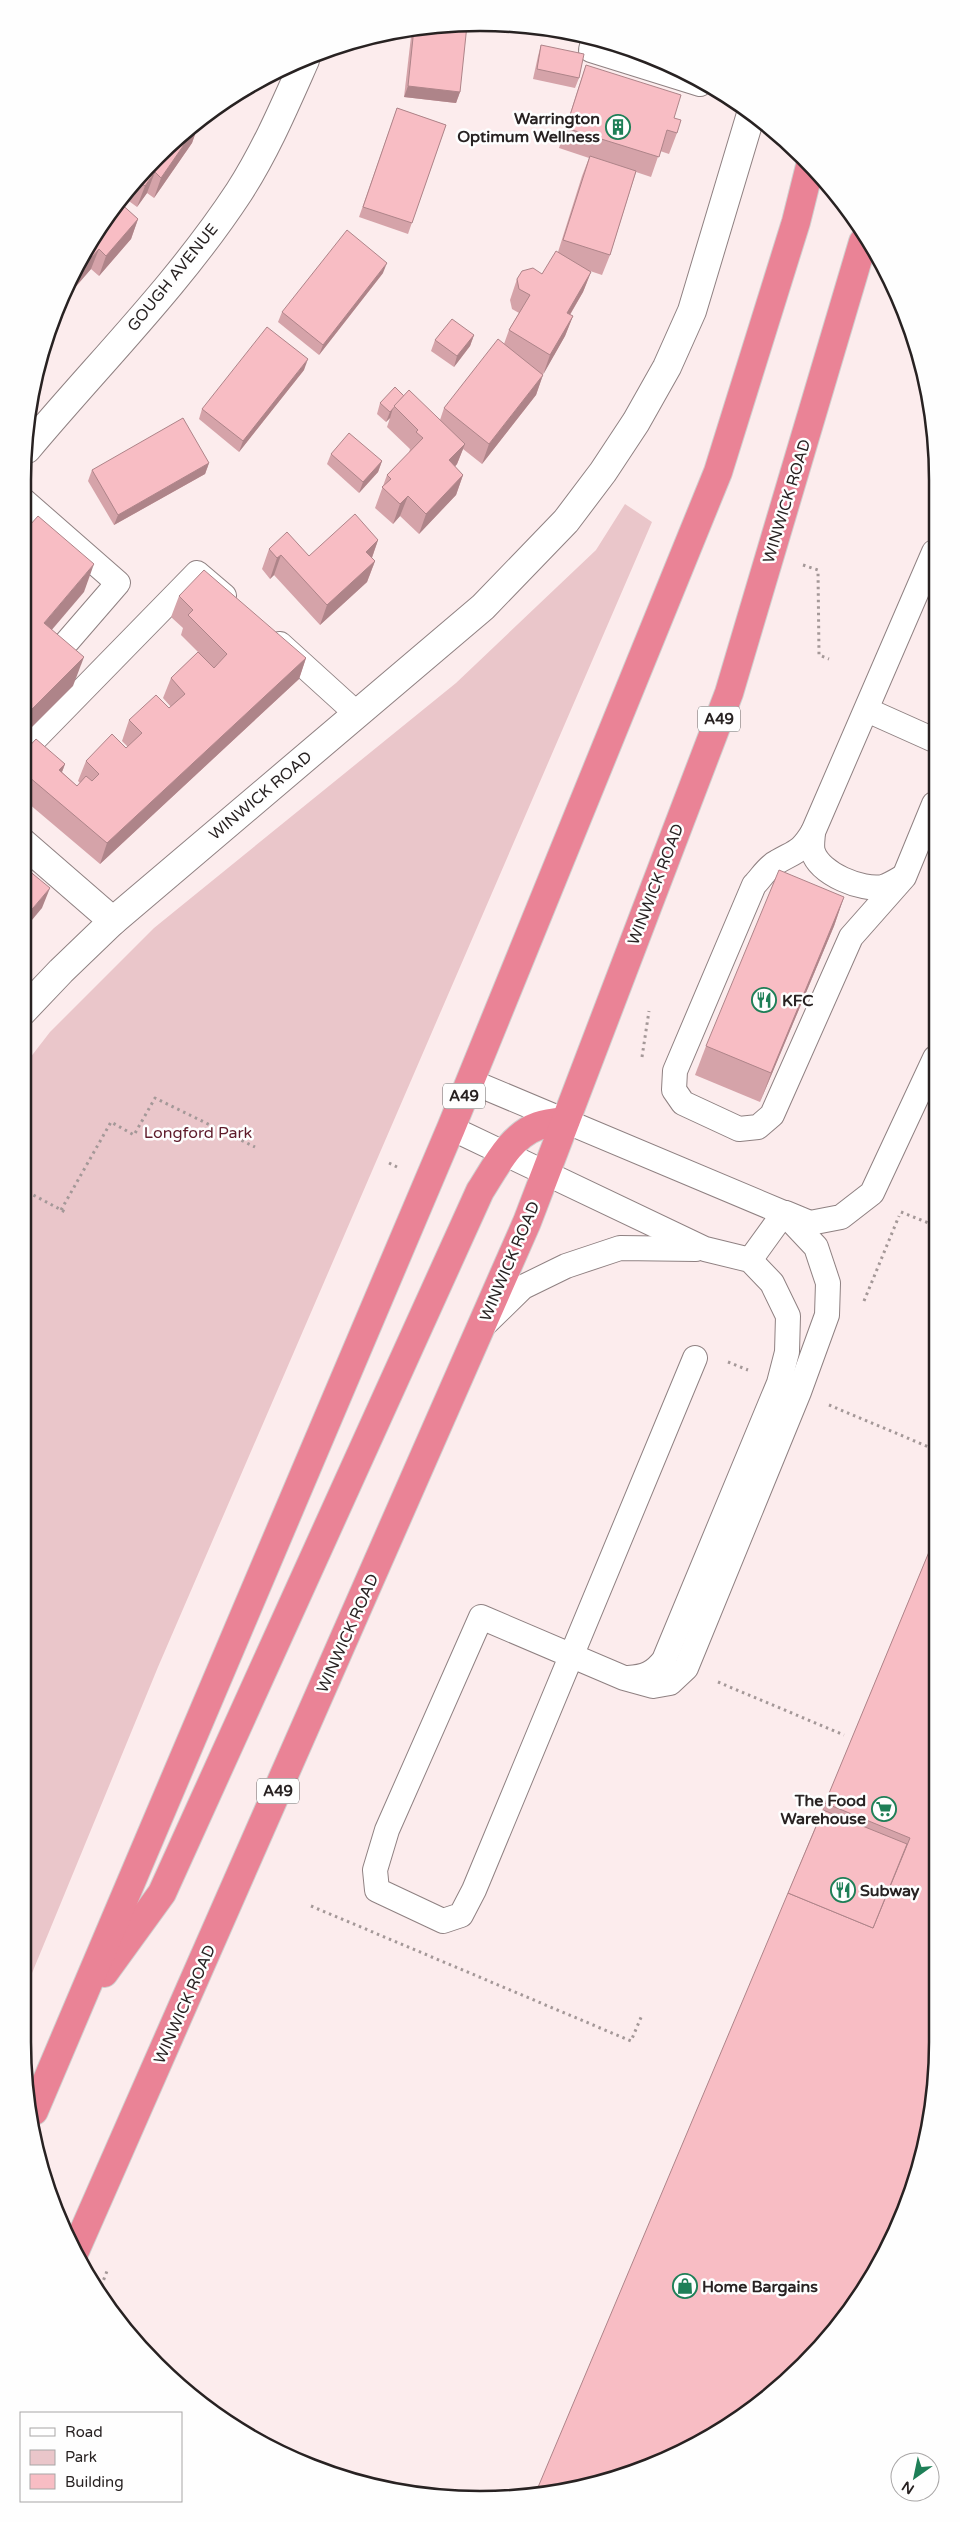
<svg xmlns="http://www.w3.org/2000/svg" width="960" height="2522" viewBox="0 0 960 2522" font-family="'Varela Round',sans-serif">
<rect width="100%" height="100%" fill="#fceced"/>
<!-- green -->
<polygon fill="#eac6ca" points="625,504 652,522 158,1667 23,1995 23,1067 50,1032 154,928 456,683 596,550"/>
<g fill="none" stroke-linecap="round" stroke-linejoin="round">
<defs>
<g id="service">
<polyline points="594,37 591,50 700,84"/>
<polyline points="22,499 118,583 60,650"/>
<polyline points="280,644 356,713"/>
<polyline points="867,710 934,740"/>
<polyline points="22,752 197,573 224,596"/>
<path d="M813,832C801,852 796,851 777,862C768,866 761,878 754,885L675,1071L674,1090L683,1103L739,1129L758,1127L772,1115L851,937L904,877L934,804"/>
<path d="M901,878C896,881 889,885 883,887C862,891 820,874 813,852C811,846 813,837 813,832L934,552"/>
<polyline points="470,1081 784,1213 750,1260"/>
<path d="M451,1128L705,1249L750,1260L772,1283L788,1316L787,1352L779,1383L664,1660C654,1673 645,1677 628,1678"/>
<polyline points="786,1213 810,1223 841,1217 872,1193 935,1058"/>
<polyline points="483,1326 523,1287 566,1266 620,1248 696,1249"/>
<polyline points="695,1358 474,1890 461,1915 443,1921 377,1890 375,1870 387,1830 481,1617 624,1678 653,1686 670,1683 686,1668 799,1392 827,1315 828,1283 816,1247 784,1213"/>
</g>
<g id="minor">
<path d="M27,449C98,364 178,285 239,192C266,150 285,105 305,60"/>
<polyline points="22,842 113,921"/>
<polyline points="22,1012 61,971 113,921 483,607 566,521 603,472 636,422 667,367 692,311 751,114"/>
</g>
<g id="trunk">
<path d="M104,1973L162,1893L480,1191C495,1168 510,1136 538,1126C547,1123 556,1122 565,1121"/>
<polyline points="34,2111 451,1128 718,472 796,222 810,166"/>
<polyline points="75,2251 527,1222 729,693 863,242"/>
</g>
</defs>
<!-- service casing -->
<use href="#service" stroke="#8f8182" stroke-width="26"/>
<!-- minor casing -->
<use href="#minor" stroke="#8f8182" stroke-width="30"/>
<!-- trunk casing -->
<use href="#trunk" stroke="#d0cece" stroke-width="30"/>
<!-- path -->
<g stroke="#a49898" stroke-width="3" stroke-dasharray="2.5 4" stroke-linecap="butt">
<polyline points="803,565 818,570 819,655 829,659"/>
<polyline points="642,1057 649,1011"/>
<polyline points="389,1163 397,1167"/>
<polyline points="22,1189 67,1213"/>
<polyline points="61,1210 111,1122 134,1135 155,1098 255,1147"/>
<polyline points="901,1212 936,1226"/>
<polyline points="864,1301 899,1216"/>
<polyline points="728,1362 748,1370"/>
<polyline points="829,1405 936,1450"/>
<polyline points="718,1682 844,1735"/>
<polyline points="311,1906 631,2041 642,2015"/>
<polyline points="99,2292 107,2271"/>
</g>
<!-- service -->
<use href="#service" stroke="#fff" stroke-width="24"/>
<!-- minor -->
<use href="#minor" stroke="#fff" stroke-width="28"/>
<!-- trunk -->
<use href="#trunk" stroke="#ea8396" stroke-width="28"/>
</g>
<!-- wall -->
<g fill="#d5a3a9">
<polygon points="421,26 460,92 456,103 404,97 412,28"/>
<polygon points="541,45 579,78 575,88 533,79 538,56"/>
<polygon points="586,65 674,118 677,133 669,154 660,151 651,177 636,172 610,255 602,275 590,271 591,272 583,292 570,315 573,316 565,336 543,374 536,395 482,464 463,449 457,464 455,467 463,475 456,495 419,534 400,516 393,524 375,508 387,475 409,453 410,449 387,427 390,418 386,422 377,414 380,403 404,396 440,420 444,408 504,344 509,330 519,313 512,309 510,300 517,279 542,274 558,252 582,176 589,158 559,148 579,86"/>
<polygon points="397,108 446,125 408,234 359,217"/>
<polygon points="199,123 192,143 154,198 147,193 137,207 122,196 179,136"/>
<polygon points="118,201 138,219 131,239 99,276 91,269 59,306"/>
<polygon points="383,273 319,355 278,322 282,312"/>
<polygon points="474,335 470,346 454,367 431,351 435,340"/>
<polygon points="304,370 239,452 199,419 202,409"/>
<polygon points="331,454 382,461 378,472 359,493 327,464"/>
<polygon points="209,463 205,474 114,525 88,481 92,470"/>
<polygon points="378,540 372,558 375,561 367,582 320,625 274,575 270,579 262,569 269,549 309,556"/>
<polygon points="179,596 306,658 299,679 100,864 22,798 22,754 65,764 62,772 77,786 80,783 78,781 86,761 126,748 128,747 122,741 129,720 169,708 171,707 163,698 171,678 198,652 181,635 183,628 171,617"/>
<polygon points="844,897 834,926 760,1102 695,1075 706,1046"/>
<polygon points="936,1535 938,2042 788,1893"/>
</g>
<!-- shaded-wall -->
<g fill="#ae8489">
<polygon points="408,86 460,92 456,103 404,97"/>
<polygon points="199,123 192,143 154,198 161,178"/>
<polygon points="155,172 147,193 137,207 145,186"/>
<polygon points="138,219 131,239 99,276 106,256"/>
<polygon points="99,249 91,269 59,306 67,285"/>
<polygon points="387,263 383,273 319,355 323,345"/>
<polygon points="591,272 583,292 559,333 567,313"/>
<polygon points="573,316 565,336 543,375 550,355"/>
<polygon points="474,335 470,346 454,367 457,356"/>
<polygon points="308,359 304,370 239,452 243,441"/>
<polygon points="543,375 536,395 482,464 489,444"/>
<polygon points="393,408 390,418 386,422 390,412"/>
<polygon points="465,444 457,464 441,481 449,460"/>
<polygon points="382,461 378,472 359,493 363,482"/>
<polygon points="209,463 205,474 114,525 118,515"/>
<polygon points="463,475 456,495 419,534 426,514"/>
<polygon points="408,496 400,516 393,524 400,504"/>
<polygon points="378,540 371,560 366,552"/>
<polygon points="281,555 274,575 270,579 277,558"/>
<polygon points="375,561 367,582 320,625 327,605"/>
<polygon points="94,564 84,592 33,652 44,623"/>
<polygon points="84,657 73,686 22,737 22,719"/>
<polygon points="306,658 299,679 100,864 107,843"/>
<polygon points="65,764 57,785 59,770"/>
<polygon points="50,888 42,908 22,932 22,921"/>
<polygon points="844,897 834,926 760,1102 771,1073"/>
</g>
<!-- building -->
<g fill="#f8bdc4" stroke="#ae8489">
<polygon points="467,25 460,92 408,86 414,28 421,26"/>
<polygon points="541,45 584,54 579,78 537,69"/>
<polygon points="586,65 681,95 674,118 681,120 677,133 667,130 659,157 566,128"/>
<polygon points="397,108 446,125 412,223 363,207"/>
<polygon points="198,122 199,123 161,178 155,172 145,186 137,180 179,136"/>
<polygon points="590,156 636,171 610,255 563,240"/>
<polygon points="118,201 138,219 106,256 99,249 67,285 70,277"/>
<polygon points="347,230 387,263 323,345 282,312"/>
<polygon points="556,251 591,272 567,313 573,316 550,355 509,330 530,295 519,289 517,279 522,271 533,268 542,274"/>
<polygon points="452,319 474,335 457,356 435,340"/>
<polygon points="267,327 308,359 243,441 202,409"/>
<polygon points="498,339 543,375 489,444 444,408"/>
<polygon points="395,387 404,396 390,412 380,403"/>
<polygon points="409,390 465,444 449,460 463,475 426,514 408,496 400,504 382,487 391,479 387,475 423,438 416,432 418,430 394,406"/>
<polygon points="183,418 209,463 118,515 92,470"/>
<polygon points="349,433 382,461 363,482 331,454"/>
<polygon points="355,514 378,540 366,552 375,561 327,605 281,555 277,558 269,549 287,532 309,556"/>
<polygon points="38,516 94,564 44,623 84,657 22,719 22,534"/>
<polygon points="204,570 306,658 107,843 22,771 22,754 36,739 65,764 59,770 77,786 86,776 92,781 99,774 86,761 112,734 126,748 142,733 129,720 156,695 169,708 185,694 171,678 198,652 214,668 227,654 188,615 193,610 179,596"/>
<polygon points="22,865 50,888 22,921"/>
<polygon points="779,870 844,897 771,1073 706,1046"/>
<polygon points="936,1535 938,2042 922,2161 890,2245 843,2320 734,2423 655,2465 570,2491 536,2492 788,1893 873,1928 910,1838 825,1803"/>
<polygon points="823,1810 907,1844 873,1928 788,1893"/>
</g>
<!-- icons -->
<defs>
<symbol id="building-ring" viewBox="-11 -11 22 22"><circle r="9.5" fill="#fefefe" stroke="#1e7f57" stroke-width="1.5"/><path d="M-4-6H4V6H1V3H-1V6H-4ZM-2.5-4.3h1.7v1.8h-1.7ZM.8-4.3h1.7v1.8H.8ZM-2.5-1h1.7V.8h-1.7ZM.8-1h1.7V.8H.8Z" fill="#1e7f57"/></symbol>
<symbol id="restaurant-ring" viewBox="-11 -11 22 22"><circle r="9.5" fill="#fefefe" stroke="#1e7f57" stroke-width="1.5"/><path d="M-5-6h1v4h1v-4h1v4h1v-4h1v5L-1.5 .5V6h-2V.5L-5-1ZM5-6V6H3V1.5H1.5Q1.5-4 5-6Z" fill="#1e7f57"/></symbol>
<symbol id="supermarket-ring" viewBox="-11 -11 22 22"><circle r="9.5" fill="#fefefe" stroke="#1e7f57" stroke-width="1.5"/><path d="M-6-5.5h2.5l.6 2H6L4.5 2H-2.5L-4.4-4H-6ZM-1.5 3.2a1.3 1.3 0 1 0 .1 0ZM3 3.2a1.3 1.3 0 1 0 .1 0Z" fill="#1e7f57"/></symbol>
<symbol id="shop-ring" viewBox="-11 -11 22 22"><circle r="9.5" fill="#fefefe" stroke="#1e7f57" stroke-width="1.5"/><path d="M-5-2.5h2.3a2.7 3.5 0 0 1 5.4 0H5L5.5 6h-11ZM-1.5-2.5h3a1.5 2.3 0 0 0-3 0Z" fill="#1e7f57"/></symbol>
</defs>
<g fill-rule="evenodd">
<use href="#building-ring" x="604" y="113" width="28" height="28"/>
<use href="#restaurant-ring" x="750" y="986" width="28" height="28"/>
<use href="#supermarket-ring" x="870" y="1795" width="28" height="28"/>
<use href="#restaurant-ring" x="829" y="1876" width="28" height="28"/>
<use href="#shop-ring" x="671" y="2272" width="28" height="28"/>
</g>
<g text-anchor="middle" stroke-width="5" stroke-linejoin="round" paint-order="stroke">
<!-- shield labels -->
<g fill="#fefefe" stroke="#686464" stroke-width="1">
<rect x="698" y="706.5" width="42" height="25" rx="4"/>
<rect x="443" y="1083.5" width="42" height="25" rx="4"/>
<rect x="257" y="1778.5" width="42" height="25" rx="4"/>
</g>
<g font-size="15" font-weight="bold" fill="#282222">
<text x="719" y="724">A49</text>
<text x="464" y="1101">A49</text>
<text x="278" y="1796">A49</text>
</g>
<!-- poi labels -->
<g font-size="16" font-weight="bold" fill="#282222" stroke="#fefefe" text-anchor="start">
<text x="600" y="124" text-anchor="end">Warrington<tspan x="600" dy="18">Optimum Wellness</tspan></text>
<text x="782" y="1006">KFC</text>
<text x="866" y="1806" text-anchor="end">The Food<tspan x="866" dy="18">Warehouse</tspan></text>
<text x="860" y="1896">Subway</text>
<text x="702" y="2292">Home Bargains</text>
</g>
<!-- street labels -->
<g font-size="16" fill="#282222" stroke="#fefefe">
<text transform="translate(172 277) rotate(-51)" y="6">GOUGH AVENUE</text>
<text transform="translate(786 501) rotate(-73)" y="6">WINWICK ROAD</text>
<text transform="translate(260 795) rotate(-40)" y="6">WINWICK ROAD</text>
<text transform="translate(655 884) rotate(-69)" y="6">WINWICK ROAD</text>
<text transform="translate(509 1261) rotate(-67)" y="6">WINWICK ROAD</text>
<text transform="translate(347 1633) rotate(-66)" y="6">WINWICK ROAD</text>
<text transform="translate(184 2004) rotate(-66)" y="6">WINWICK ROAD</text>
</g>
<!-- park labels -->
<g font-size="16" fill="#5e1b2a" stroke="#fefefe">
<text x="198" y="1138">Longford Park</text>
</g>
</g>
<!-- crop -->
<path d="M0 0H960V2522H0ZM480 31H480A449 449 0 0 1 929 480V2042A449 449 0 0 1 480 2491H480A449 449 0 0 1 31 2042V480A449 449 0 0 1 480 31Z" fill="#fefefe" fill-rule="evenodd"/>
<path fill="none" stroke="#282222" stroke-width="2.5" d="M480 31H480A449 449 0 0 1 929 480V2042A449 449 0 0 1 480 2491H480A449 449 0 0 1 31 2042V480A449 449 0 0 1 480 31Z"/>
<!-- legend -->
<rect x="20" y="2412" width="162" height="90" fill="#fefefe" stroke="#a8a6a6"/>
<rect x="30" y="2428" width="25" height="8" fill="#ffffff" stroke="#a8a6a6"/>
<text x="65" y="2437" font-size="15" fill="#282222">Road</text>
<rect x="30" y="2450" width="25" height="15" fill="#eac6ca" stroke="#a8a6a6"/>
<text x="65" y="2462" font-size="15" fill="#282222">Park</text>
<rect x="30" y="2474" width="25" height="15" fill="#f8bdc4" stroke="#a8a6a6"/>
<text x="65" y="2487" font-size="15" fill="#282222">Building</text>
<!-- north arrow -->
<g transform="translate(915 2477) rotate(213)"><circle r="24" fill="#fefefe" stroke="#a8a6a6"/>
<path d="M0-4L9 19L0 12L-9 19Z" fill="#1e7f57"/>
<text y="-8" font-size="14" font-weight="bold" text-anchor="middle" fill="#282222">N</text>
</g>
</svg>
